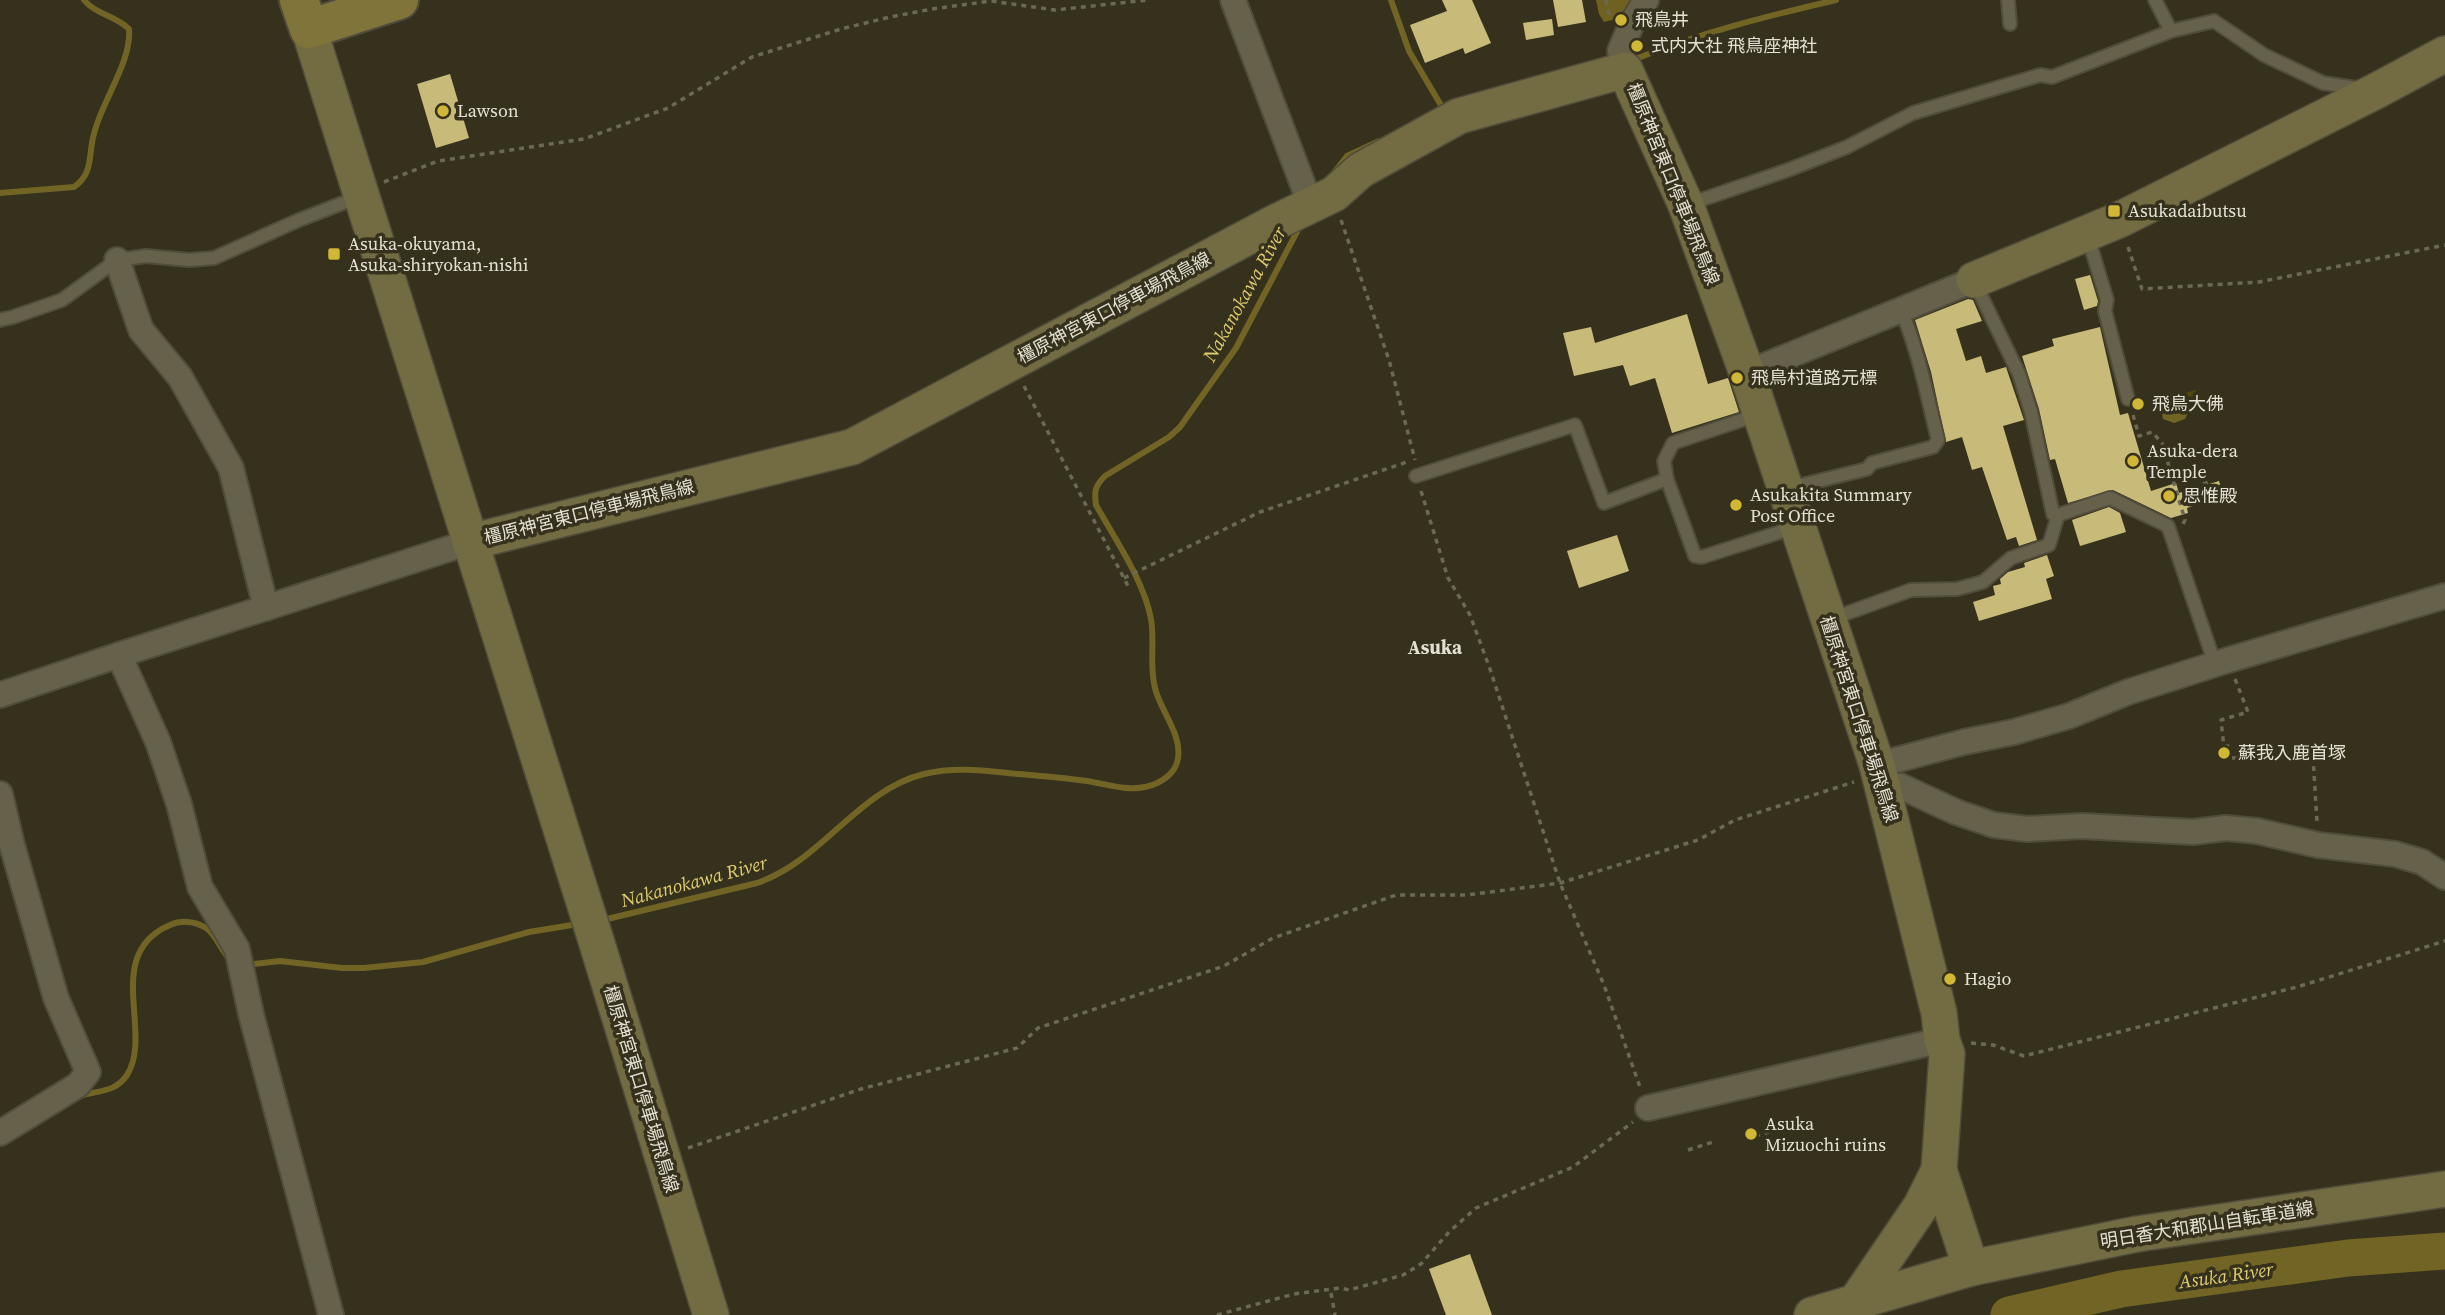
<svg xmlns="http://www.w3.org/2000/svg" width="2445" height="1315" viewBox="0 0 2445 1315" font-family="'Source Serif 4','Noto Sans JP',serif">
<rect width="100%" height="100%" fill="#35311c"/>
<!-- green -->
<polygon fill="#52470e" points="2196,390 2202,407 2193,411 2185,406 2160,402 2161,399"/>
<!-- forest -->
<polygon fill="#6f6221" points="1596,0 1637,0 1624,17 1604,22 1599,14"/>
<!-- water -->
<polygon fill="#716424" points="2168,403 2178,409 2187,408 2188,413 2185,419 2174,423 2163,419 2161,408"/>
<g fill="none" stroke-linecap="round" stroke-linejoin="round">
<!-- stream -->
<g stroke="#716424" stroke-width="6">
<polyline points="1391,0 1409,51 1442,107 1438,110"/>
<path d="M1633,60C1699,33 1767,16 1836,0"/>
<polyline points="1332,175 1347,156 1379,141"/>
<path d="M0,193L74,187C91,175 89,161 92,143C98,105 132,64 129,29C116,16 95,14 84,0"/>
<path d="M603,920L757,883C822,861 858,790 924,774C956,766 987,771 1019,774C1042,776 1065,778 1087,781C1106,784 1126,791 1145,787C1160,784 1176,774 1178,758C1182,734 1160,710 1155,688C1149,665 1155,642 1151,619C1144,581 1115,539 1096,505C1094,491 1095,486 1105,476L1169,437L1180,427L1236,348L1300,226"/>
<polyline points="245,965 280,961 342,968 364,968 423,962 529,932 578,924"/>
<path d="M80,1096C98,1090 115,1093 127,1075C154,1033 102,954 170,925C181,920 195,921 206,928C217,935 221,952 232,961"/>
</g>
<!-- river -->
<polyline stroke="#716424" stroke-width="37" points="2009,1315 2121,1289 2348,1258 2445,1251"/>
</g>
<!-- building -->
<g fill="#c8bb7a">
<polygon points="1442,0 1472,0 1491,43 1465,54 1463,48 1425,63 1410,25 1447,11"/>
<polygon points="1553,0 1582,0 1586,22 1558,27"/>
<polygon points="1552,19 1554,35 1526,40 1523,23"/>
<polygon points="450,74 469,138 436,148 417,84"/>
<polygon points="2090,275 2098,301 2097,306 2084,310 2075,279"/>
<polygon points="1968,299 1973,300 1982,321 1956,329 1966,361 1981,356 1986,373 2006,367 2024,420 2003,426 2037,540 2019,546 2016,537 2007,540 1982,467 1972,470 1962,437 1946,442 1931,372 1915,320"/>
<polygon points="1687,314 1708,384 1728,378 1739,412 1672,433 1655,378 1630,386 1623,365 1574,376 1563,333 1591,327 1595,343"/>
<polygon points="2100,327 2120,415 2128,413 2151,491 2176,483 2179,493 2219,481 2224,496 2187,508 2188,513 2171,518 2113,490 2068,503 2055,459 2050,460 2039,409 2022,356 2054,346 2052,339"/>
<polygon points="2109,507 2120,513 2126,532 2080,546 2072,520"/>
<polygon points="1617,535 1629,571 1579,588 1567,551"/>
<polygon points="2047,555 2054,576 2046,579 2052,599 1979,621 1973,602 1995,595 1993,586 2001,584 2000,579 2008,572 2025,567 2024,563"/>
<polygon points="1470,1254 1492,1315 1446,1315 1429,1269"/>
</g>
<g fill="none" stroke-linecap="round" stroke-linejoin="round">
<defs>
<g id="lane">
<polyline points="2008,0 2010,24"/>
<polyline points="2155,0 2171,31"/>
<polyline points="1689,204 1788,170 1847,147 1913,113 2040,75 2052,77 2171,31 2214,21 2264,55 2323,83 2362,89"/>
<polyline points="2087,234 2107,300 2105,311 2128,399"/>
<polyline points="1974,281 2019,374 2031,412 2053,514 2058,515 2110,498 2168,526 2215,664"/>
<polyline points="0,320 13,317 62,300 117,260 146,256 189,260 214,258 299,220 361,196"/>
<polyline points="1760,414 1673,443 1664,461 1667,479 1695,556 1702,557 1796,527"/>
<polyline points="1416,476 1575,425 1604,503 1667,479"/>
<path d="M1789,488L1867,469L1872,463L1933,447L1938,440C1927,396 1919,352 1901,310"/>
<polyline points="1831,619 1911,590 1957,589 1983,582 2011,558 2049,545 2058,515"/>
</g>
<g id="street">
<polyline points="1233,0 1311,206"/>
<polyline points="1625,70 1620,51 1632,23 1646,0"/>
<polyline points="117,260 141,330 180,377 231,468 266,608"/>
<polyline points="1747,373 1974,280"/>
<polyline points="119,655 158,742 179,804 200,887 237,949 251,1014 331,1315"/>
<polyline points="0,695 119,655 470,542"/>
<polyline points="1877,765 1964,742 2014,732 2069,716 2128,692 2228,660 2445,596"/>
<polyline points="1882,784 1900,786 1956,812 1994,825 2027,829 2082,826 2193,832 2226,828 2257,831 2318,845 2395,854 2422,862 2445,877"/>
<polyline points="0,794 12,845 56,998 88,1072 78,1085 0,1133"/>
<polyline points="1648,1108 1942,1040"/>
</g>
<g id="secondary">
<polyline points="309,29 595,937 711,1315"/>
<polyline points="1974,280 2119,220 2376,91 2445,54"/>
<polyline points="470,542 852,447 1274,223 1334,194 1361,170 1459,116 1625,70 1686,205 1747,373 1877,765 1939,1013 1942,1040 1947,1054 1939,1170 1971,1268"/>
<polyline points="1855,1303 1921,1206 1939,1170"/>
<polyline points="1812,1315 1971,1268 2137,1234 2445,1189"/>
</g>
<polyline id="primary" points="299,0 309,29 399,0"/>
</defs>
<!-- lane casing -->
<use href="#lane" stroke="#514d3b" stroke-width="16"/>
<!-- street casing -->
<use href="#street" stroke="#514d3b" stroke-width="28"/>
<!-- secondary casing -->
<use href="#secondary" stroke="#514d3b" stroke-width="38"/>
<!-- primary casing -->
<use href="#primary" stroke="#514d3b" stroke-width="42"/>
<!-- path -->
<g stroke="#6b6855" stroke-width="3.5" stroke-dasharray="5 5" stroke-linecap="butt">
<polyline points="1606,0 1610,19"/>
<polyline points="384,182 438,161 584,139 668,108 752,57 841,29 890,17 932,9 991,1 1055,10 1148,0"/>
<polyline points="1341,220 1389,360 1415,460"/>
<polyline points="2128,247 2142,289 2259,282 2445,245"/>
<polyline points="1024,386 1128,586"/>
<polyline points="2133,415 2139,436 2152,432 2162,443 2185,520 2183,524"/>
<polyline points="2203,484 2209,482"/>
<polyline points="1421,491 1448,578 1470,615 1490,669 1560,883 1604,985 1640,1087"/>
<polyline points="1124,578 1260,512 1407,462"/>
<polyline points="2235,679 2248,712 2221,720 2224,747 2228,746 2229,758 2313,757 2317,822"/>
<polyline points="1971,1043 1993,1045 2024,1056 2297,987 2445,941"/>
<polyline points="1755,1136 1784,1128"/>
<polyline points="688,1148 861,1089 1017,1048 1038,1028 1224,966 1273,938 1396,895 1467,895 1560,883 1698,840 1735,820 1854,782"/>
<polyline points="1688,1150 1716,1141"/>
<polyline points="1331,1293 1335,1315"/>
<polyline points="1217,1315 1294,1294 1340,1288 1349,1290 1403,1275 1421,1264 1449,1232 1476,1208 1573,1167 1633,1122"/>
</g>
<!-- lane -->
<use href="#lane" stroke="#66614b" stroke-width="12"/>
<!-- street -->
<use href="#street" stroke="#66614b" stroke-width="24"/>
<!-- secondary -->
<use href="#secondary" stroke="#736b42" stroke-width="35"/>
<!-- primary -->
<use href="#primary" stroke="#80743a" stroke-width="38"/>
</g>
<!-- markers -->
<g fill="#d0b736" stroke="#35311c" stroke-width="2.5">
<circle cx="1621" cy="20" r="7"/>
<circle cx="1637" cy="46" r="7"/>
<circle cx="443" cy="111" r="7"/>
<rect x="2107" y="204" width="14" height="14" rx="3.5"/>
<rect x="327" y="247" width="14" height="14" rx="3.5"/>
<circle cx="1737" cy="378" r="7"/>
<circle cx="2138" cy="404" r="7"/>
<circle cx="2133" cy="461" r="7"/>
<circle cx="2169" cy="496" r="7"/>
<circle cx="1736" cy="505" r="7"/>
<circle cx="2224" cy="753" r="7"/>
<circle cx="1950" cy="979" r="7"/>
<circle cx="1751" cy="1134" r="7"/>
</g>
<g text-anchor="middle" stroke-width="7" stroke-linejoin="round" paint-order="stroke">
<!-- poi labels -->
<g font-size="18" fill="#e4e1d4" stroke="#35311c" text-anchor="start">
<text x="1635" y="26">飛鳥井</text>
<text x="1651" y="52">式内大社 飛鳥座神社</text>
<text x="457" y="117">Lawson</text>
<text x="2128" y="217">Asukadaibutsu</text>
<text x="348" y="250">Asuka-okuyama,<tspan x="348" dy="21">Asuka-shiryokan-nishi</tspan></text>
<text x="1751" y="384">飛鳥村道路元標</text>
<text x="2152" y="410">飛鳥大佛</text>
<text x="2147" y="457">Asuka-dera<tspan x="2147" dy="21">Temple</tspan></text>
<text x="1750" y="501">Asukakita Summary<tspan x="1750" dy="21">Post Office</tspan></text>
<text x="2183" y="502">思惟殿</text>
<text x="2238" y="759">蘇我入鹿首塚</text>
<text x="1964" y="985">Hagio</text>
<text x="1765" y="1130">Asuka<tspan x="1765" dy="21">Mizuochi ruins</tspan></text>
</g>
<!-- street labels -->
<g font-size="18" fill="#e4e1d4" stroke="#35311c">
<text transform="translate(1673 184) rotate(68)" y="6">橿原神宮東口停車場飛鳥線</text>
<text transform="translate(1114 308) rotate(-28)" y="6">橿原神宮東口停車場飛鳥線</text>
<text transform="translate(589 512) rotate(-14)" y="6">橿原神宮東口停車場飛鳥線</text>
<text transform="translate(1859 719) rotate(72)" y="6">橿原神宮東口停車場飛鳥線</text>
<text transform="translate(641 1089) rotate(73)" y="6">橿原神宮東口停車場飛鳥線</text>
<text transform="translate(2207 1225) rotate(-9)" y="6">明日香大和郡山自転車道線</text>
</g>
<!-- water labels -->
<g font-size="19" font-style="italic" fill="#dfcc70" stroke="#35311c">
<text transform="translate(1244 294) rotate(-61)" y="7">Nakanokawa River</text>
<text transform="translate(694 881) rotate(-15)" y="7">Nakanokawa River</text>
<text transform="translate(2226 1275) rotate(-8)" y="7">Asuka River</text>
</g>
<!-- neighbourhood labels -->
<g font-size="19" font-weight="bold" fill="#e4e1d4" stroke="#35311c">
<text x="1435" y="654">Asuka</text>
</g>
</g>
</svg>
